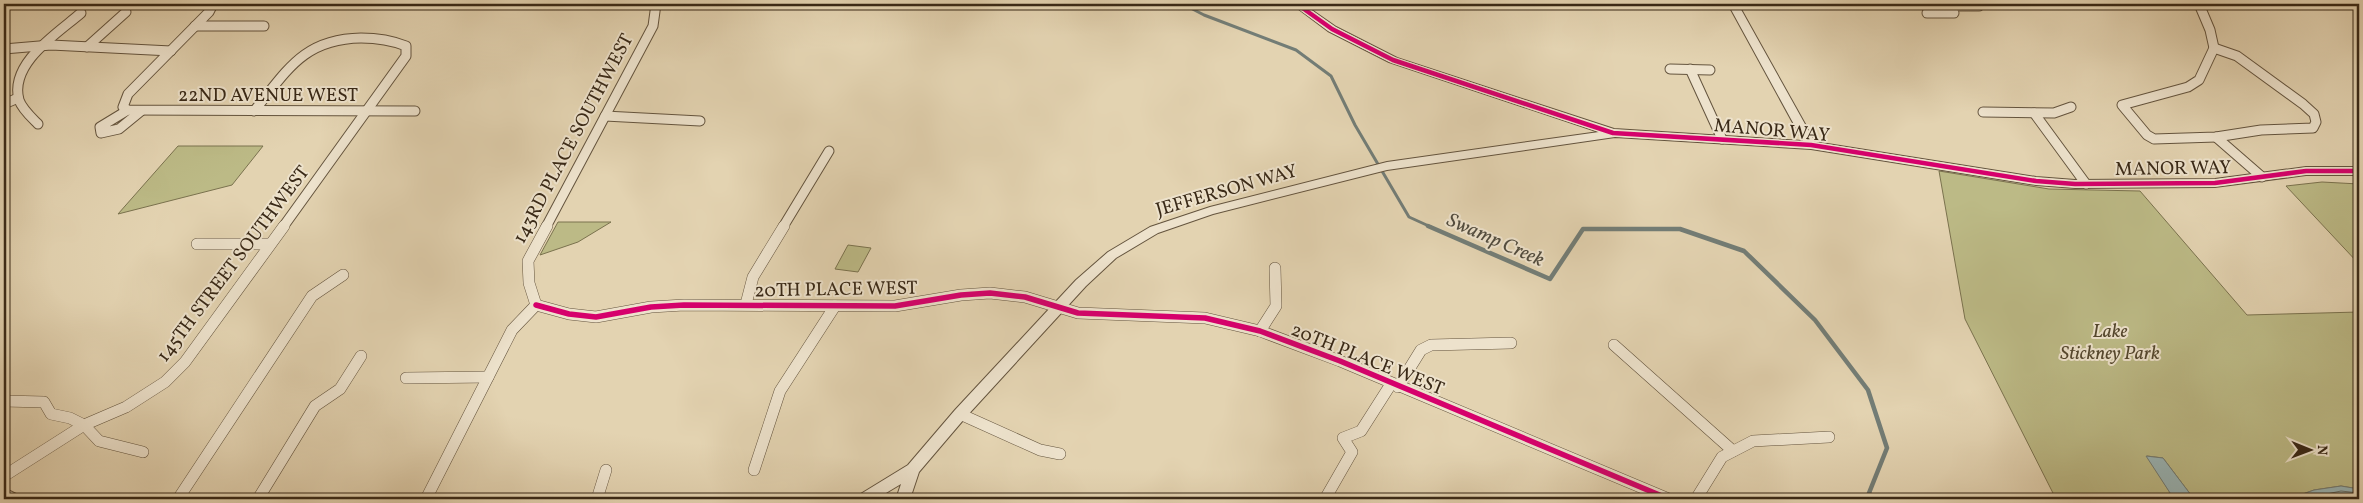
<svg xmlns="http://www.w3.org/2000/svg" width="2363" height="503" viewBox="0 0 2363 503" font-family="Vollkorn,serif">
<rect width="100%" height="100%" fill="#e3d3b1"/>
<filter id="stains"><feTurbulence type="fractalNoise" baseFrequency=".004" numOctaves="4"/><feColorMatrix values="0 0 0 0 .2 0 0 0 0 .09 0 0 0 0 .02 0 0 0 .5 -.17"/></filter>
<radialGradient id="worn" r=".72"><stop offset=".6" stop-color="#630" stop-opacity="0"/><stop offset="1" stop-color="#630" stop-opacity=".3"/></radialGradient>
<!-- green -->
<g fill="#bcba86" stroke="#7a724e">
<polygon points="178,146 263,146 232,185 118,214"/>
<polygon points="1939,171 2049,189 2140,191 2247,315 2359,312 2359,489 2341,486 2314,490 2289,499 2194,499 2163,458 2147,456 2174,499 2056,499 1965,319"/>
<polygon points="2322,182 2359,184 2359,264 2286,186"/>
<polygon points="558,222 611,222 578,242 540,255"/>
<polygon points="848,245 871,248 858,272 835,269"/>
</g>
<!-- water -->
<g fill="#99b5b6" stroke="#737d76">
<polygon points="2146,456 2163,458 2194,499 2174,499"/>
<polygon points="2341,486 2359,489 2359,499 2289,499 2314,490"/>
</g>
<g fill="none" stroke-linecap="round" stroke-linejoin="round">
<!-- shore -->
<polyline stroke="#696f66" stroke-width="1" points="2303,499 2341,491 2359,493"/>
<!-- stream-far1 -->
<polyline stroke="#737d76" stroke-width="3" points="1183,4 1204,15 1296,50 1331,76 1355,125 1409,217 1431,227"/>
<!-- stream -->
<polyline stroke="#737d76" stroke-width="4.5" points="1428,226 1550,279 1583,229 1680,229 1744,251 1815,320 1868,390 1887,448 1869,493 1875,499"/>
<defs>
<g id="minor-far1">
<polyline points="213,4 209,12 128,94 123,107 128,110 415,111"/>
<polyline points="2199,4 2210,30 2214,48"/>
<polyline points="1948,6 1979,6"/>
<polyline points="1927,13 1954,13"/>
<polyline points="195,26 264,26"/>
<polyline points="87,47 126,12"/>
<polygon points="2214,48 2237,56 2303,104 2314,114 2316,122 2313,128 2261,130 2216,137 2154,139 2147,135 2122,105 2188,87 2199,80"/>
<polyline points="4,49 51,45 171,51"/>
<polyline points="1670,69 1710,70"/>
<polyline points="1690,69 1722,139"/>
<polyline points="4,104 18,98"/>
<polyline points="128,110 100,127 101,133 119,129 141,111"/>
<path d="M254,111C287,71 303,39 361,38C377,38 391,40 406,46V56L283,227"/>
<polyline points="1983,112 2054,113 2071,107"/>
<polyline points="2034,113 2086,184"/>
<polyline points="605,116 700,121"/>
<path d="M38,124C31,117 22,109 19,100C9,63 58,33 81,13"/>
<polyline points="2216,137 2262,177"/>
<polyline points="546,227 653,26 656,4"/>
<polyline points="783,227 829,151"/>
</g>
<g id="minor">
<polyline points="197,244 270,244"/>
<polyline points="746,304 753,277 784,226"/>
<polyline points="536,305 569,314 596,317 651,307 684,305 895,306 961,295 990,293 1025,297 1078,313 1205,318 1260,331 1340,361 1669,499"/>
<polyline points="1260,331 1276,306 1275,268"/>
<polyline points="1614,345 1733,451"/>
<polyline points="406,378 488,377"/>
<polyline points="1398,387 1421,350 1431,345 1511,343"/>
<polyline points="4,401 44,402 51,414 70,418 84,425 99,441 143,452"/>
<polyline points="960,414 1040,450 1060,454"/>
<polyline points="754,470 780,391 835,306"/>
<polyline points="4,476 84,425 126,407 165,382 185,362 284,226"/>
<polyline points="178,499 312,296 343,275"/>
<polyline points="258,499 315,406 340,389 361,356"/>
<polyline points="426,499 512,330 536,305 529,283 528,261 547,226"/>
<polyline points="597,499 606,470"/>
<polyline points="1325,499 1352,452 1343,438 1361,431 1391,384"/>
<polyline points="1696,499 1722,457 1753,441 1829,437"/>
</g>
<g id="tertiary">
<polygon points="1292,4 1303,4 1336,27 1397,58 1614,129 1803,141 1728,4 1738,4 1815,142 2036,177 2075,180 2215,179 2306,167 2359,167 2359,175 2306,175 2215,187 2075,188 2036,185 1811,149 1615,137 1387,170 1213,214 1158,233 1116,258 1086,286 965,418 919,472 910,499 896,499 901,484 876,499 857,499 859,495 908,465 955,410 1076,280 1108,252 1150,227 1210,207 1387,162 1599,132 1389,62 1328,31"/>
<polygon points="4,488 18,495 20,499 4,499"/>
</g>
</defs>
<!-- minor-far1 casing -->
<use href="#minor-far1" stroke="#64543e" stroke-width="11"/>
<!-- minor casing -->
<use href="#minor" stroke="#64543e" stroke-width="12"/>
<!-- tertiary casing -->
<use href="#tertiary" stroke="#64543e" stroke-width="2"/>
<!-- minor-far1 -->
<use href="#minor-far1" stroke="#ede2cc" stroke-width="9"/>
<!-- minor -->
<use href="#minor" stroke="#ede2cc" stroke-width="11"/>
<!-- tertiary -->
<use href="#tertiary" fill="#ede2cc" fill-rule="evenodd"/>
<defs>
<polyline id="cycleway-far1" points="1297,4 1332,29 1393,60 1613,133 1811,145 2036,181 2075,184 2215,183 2306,171 2359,171"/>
<polyline id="cycleway" points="536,305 569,314 596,317 651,307 684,305 895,306 961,295 990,293 1025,297 1078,313 1205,318 1260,331 1340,361 1669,499"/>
</defs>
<!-- cycleway-far1 casing -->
<use href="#cycleway-far1" stroke="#ede2cc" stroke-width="7"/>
<!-- cycleway casing -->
<use href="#cycleway" stroke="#ede2cc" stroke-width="9"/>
<!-- cycleway-far1 -->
<use href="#cycleway-far1" stroke="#d6006c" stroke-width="4.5"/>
<!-- cycleway -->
<use href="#cycleway" stroke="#d6006c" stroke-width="5.5"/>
</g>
<g text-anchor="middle" stroke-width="4" stroke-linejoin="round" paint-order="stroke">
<!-- street labels -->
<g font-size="19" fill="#392917" stroke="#ede2cc">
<text x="268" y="101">22ND AVENUE WEST</text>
<text transform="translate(1772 129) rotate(5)" y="7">MANOR WAY</text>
<text transform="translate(572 138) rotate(-62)" y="7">143RD PLACE SOUTHWEST</text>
<text transform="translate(2173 167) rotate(-1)" y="7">MANOR WAY</text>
<text transform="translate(1226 189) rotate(-16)" y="7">JEFFERSON WAY</text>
<text transform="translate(232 263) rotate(-53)" y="7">145TH STREET SOUTHWEST</text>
<text transform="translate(836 288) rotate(-1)" y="7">20TH PLACE WEST</text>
<text transform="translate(1368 358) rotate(22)" y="7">20TH PLACE WEST</text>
</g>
<!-- park labels -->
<g font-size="19" font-style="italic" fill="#53462d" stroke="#ede2cc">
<text x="2110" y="337">Lake<tspan x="2110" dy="22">Stickney Park</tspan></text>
</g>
<!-- water labels -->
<g font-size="20" font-style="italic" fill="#514c3f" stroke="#ede2cc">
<text transform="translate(1496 239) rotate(24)" y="7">Swamp Creek</text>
</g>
</g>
<!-- margin -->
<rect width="2363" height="503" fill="none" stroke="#e3d3b1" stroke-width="20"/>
<rect x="5" y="5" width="2353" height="493" fill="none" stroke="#392917" stroke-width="2.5"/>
<rect x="10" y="10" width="2343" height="483" fill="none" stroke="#392917"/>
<!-- north arrow -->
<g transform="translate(2310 450) rotate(91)" stroke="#ede2cc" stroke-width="4" paint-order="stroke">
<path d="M0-4L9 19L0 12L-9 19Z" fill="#392917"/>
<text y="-8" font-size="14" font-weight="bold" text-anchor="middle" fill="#392917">N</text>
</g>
<rect width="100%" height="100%" filter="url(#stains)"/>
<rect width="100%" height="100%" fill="url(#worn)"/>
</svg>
